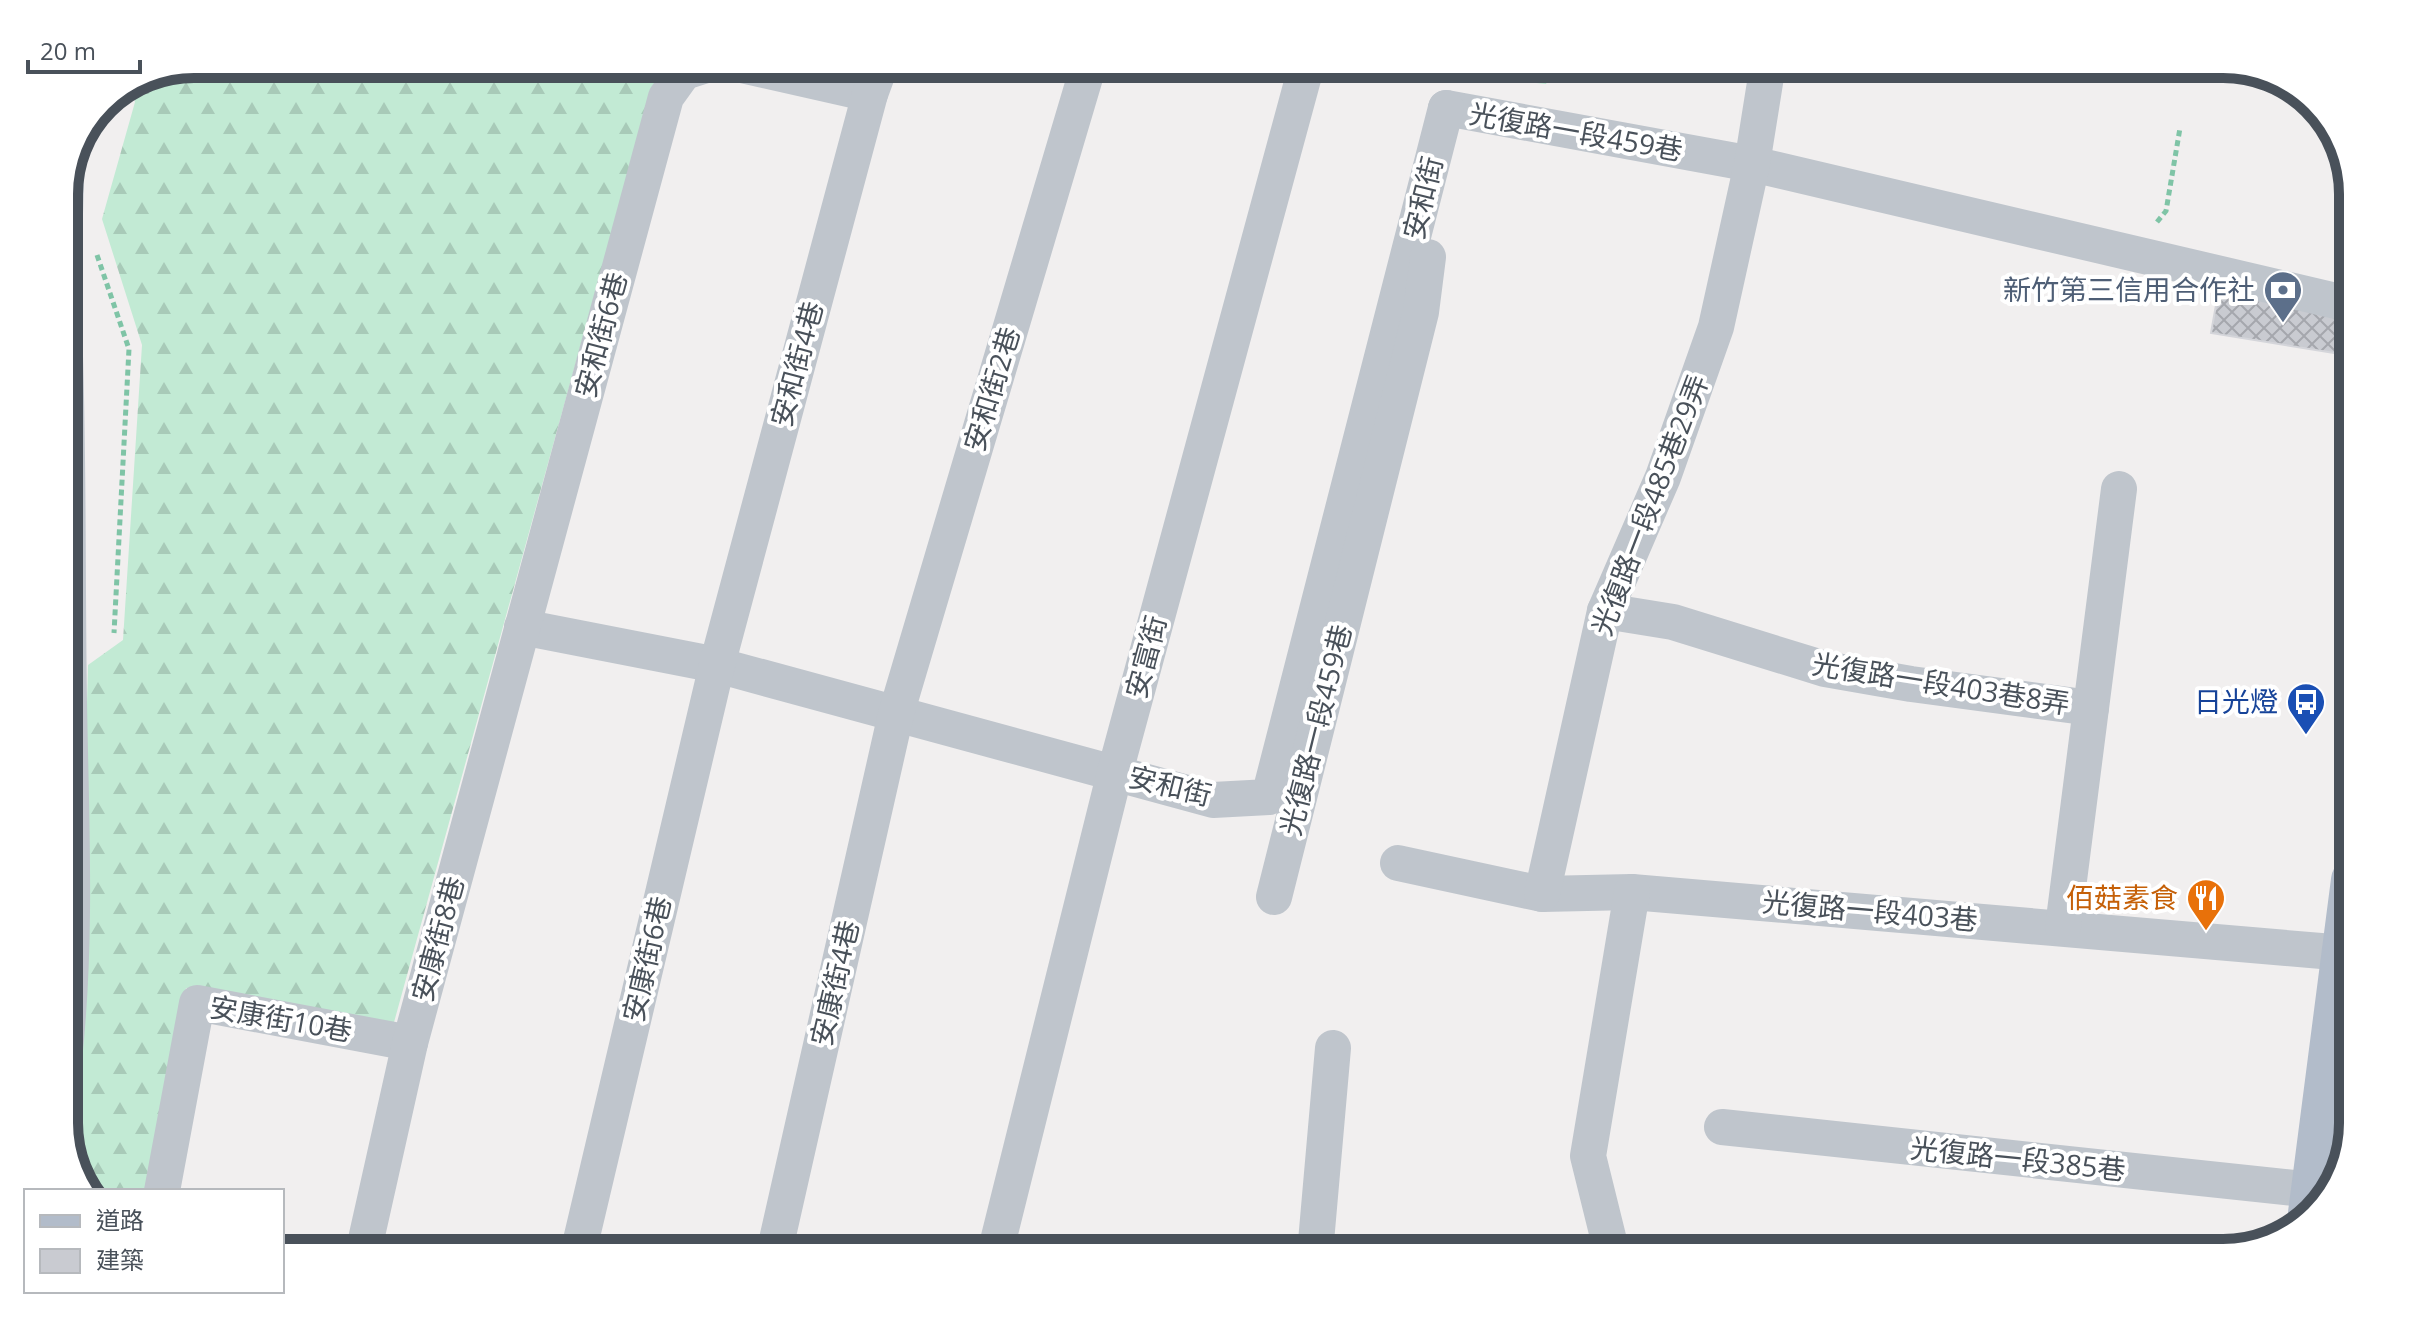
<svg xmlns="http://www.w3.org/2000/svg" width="2417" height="1317" viewBox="0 0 2417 1317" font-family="'Open Sans','Noto Sans TC',sans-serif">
<defs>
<pattern id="forest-firs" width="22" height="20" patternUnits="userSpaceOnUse" patternTransform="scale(2)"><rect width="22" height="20" fill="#c2ead4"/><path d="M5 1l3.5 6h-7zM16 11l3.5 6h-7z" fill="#a8cab8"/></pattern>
<pattern id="building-cross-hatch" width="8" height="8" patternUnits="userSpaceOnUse" patternTransform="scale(2)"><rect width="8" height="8" fill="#c9cbd1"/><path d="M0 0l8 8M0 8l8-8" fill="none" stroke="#a5a7ad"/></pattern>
</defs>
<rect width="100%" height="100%" fill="#f1efef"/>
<!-- forest -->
<g fill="url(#forest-firs)">
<polygon points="194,64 669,64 652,86 393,1026 186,988 148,1191 84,1191 68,1142 84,1003 83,852 88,665 123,640 142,345 102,219 135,102 132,90"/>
<polygon points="1450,64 1557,64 1546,84 1458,75"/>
</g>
<!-- building -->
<g fill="url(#building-cross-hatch)" stroke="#d4d5da" stroke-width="2">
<polygon points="2071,64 2146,64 2144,78 2071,68"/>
<polygon points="2218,294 2353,315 2353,356 2211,333"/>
</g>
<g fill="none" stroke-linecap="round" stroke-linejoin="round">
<!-- path -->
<g stroke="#7fc4a6" stroke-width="5" stroke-dasharray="6 4" stroke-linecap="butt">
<polyline points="1414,64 1425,79"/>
<polyline points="2157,222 2166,211 2180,128"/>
<polyline points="97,255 129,349 114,633"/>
</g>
<!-- minor -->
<g stroke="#bfc5cc" stroke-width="36">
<polyline points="737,64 870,94"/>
<polyline points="1446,108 1752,164 2353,305"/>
<polyline points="64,244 66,183"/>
<path d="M64,327C69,452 67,577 69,702C71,821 77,941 64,1059"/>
<polyline points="1605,611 1673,622 1825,669 1911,684 2091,708"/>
<polyline points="522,627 717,665 1213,800 1269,797 1446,108"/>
<polyline points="1398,863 1542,894 1632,892 2345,953"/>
<polyline points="1542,894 1605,611 1663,477 1716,327 1752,164 1768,64"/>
<polyline points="1274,897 1421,312 1428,257"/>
<polyline points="2063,927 2119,489"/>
<polyline points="1722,1127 2313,1190"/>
<polyline points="162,1191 197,1003 410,1043"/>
<polyline points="363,1253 410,1043 666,97 684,72 709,64"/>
<polyline points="578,1253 717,665 870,94 881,64"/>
<polyline points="774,1253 896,714 1089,64"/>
<polyline points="995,1253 1115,772 1307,64"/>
<polyline points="1315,1253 1333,1048"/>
<polyline points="1612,1253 1588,1156 1632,892"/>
</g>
<!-- major -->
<polyline stroke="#b2bcca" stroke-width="44" points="2310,1213 2353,880"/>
</g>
<!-- icons -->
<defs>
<symbol id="bank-pin" viewBox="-11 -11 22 30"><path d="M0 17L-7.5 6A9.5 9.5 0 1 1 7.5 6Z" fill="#5c6f8a" stroke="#fff"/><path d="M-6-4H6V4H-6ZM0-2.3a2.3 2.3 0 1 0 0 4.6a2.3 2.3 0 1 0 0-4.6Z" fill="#fff"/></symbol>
<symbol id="bus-pin" viewBox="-11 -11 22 30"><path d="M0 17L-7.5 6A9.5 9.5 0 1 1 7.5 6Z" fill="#1a4fb4" stroke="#fff"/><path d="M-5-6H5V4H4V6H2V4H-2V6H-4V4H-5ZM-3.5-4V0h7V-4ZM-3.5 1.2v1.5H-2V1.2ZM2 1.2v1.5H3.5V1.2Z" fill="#fff"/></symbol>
<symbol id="restaurant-pin" viewBox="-11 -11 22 30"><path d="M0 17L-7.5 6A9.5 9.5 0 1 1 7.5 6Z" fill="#e8710a" stroke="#fff"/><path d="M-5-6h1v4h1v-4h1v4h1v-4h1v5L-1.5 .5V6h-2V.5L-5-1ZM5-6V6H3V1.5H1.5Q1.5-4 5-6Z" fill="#fff"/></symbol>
</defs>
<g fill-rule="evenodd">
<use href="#bank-pin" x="2261" y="268" width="44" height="60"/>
<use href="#bus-pin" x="2284" y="680" width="44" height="60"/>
<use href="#restaurant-pin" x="2184" y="876" width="44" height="60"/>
</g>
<g text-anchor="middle" stroke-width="8" stroke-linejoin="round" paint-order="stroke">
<!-- street labels -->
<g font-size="28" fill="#49515a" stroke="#fff">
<text transform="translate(1576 132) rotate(10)" y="10">光復路一段459巷</text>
<text transform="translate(1423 198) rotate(-76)" y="10">安和街</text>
<text transform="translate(601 335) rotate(-75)" y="10">安和街6巷</text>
<text transform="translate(797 364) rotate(-75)" y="10">安和街4巷</text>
<text transform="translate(992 389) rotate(-73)" y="10">安和街2巷</text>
<text transform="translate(1650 505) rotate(-69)" y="10">光復路一段485巷29弄</text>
<text transform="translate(1146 657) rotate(-75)" y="10">安富街</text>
<text transform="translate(1941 684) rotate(9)" y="10">光復路一段403巷8弄</text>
<text transform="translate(1316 730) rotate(-76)" y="10">光復路一段459巷</text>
<text transform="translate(1170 786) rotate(14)" y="10">安和街</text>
<text transform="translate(1870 911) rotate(5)" y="10">光復路一段403巷</text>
<text transform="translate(438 939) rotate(-75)" y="10">安康街8巷</text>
<text transform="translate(647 959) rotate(-77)" y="10">安康街6巷</text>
<text transform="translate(835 983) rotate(-77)" y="10">安康街4巷</text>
<text transform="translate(281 1019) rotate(10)" y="10">安康街10巷</text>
<text transform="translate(2018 1159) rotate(6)" y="10">光復路一段385巷</text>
</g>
<!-- service labels -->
<g font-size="28" fill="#4e5e75" stroke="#fff" text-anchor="end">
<text x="2255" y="300">新竹第三信用合作社</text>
</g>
<!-- transit labels -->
<g font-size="28" fill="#164399" stroke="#fff" text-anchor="end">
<text x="2278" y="712">日光燈</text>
</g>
<!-- food labels -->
<g font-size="28" fill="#c56008" stroke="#fff" text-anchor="end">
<text x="2178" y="908">佰菇素食</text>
</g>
</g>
<!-- crop -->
<path d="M0 0H2417V1317H0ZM194 78H2223A116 116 0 0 1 2339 194V1123A116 116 0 0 1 2223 1239H194A116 116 0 0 1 78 1123V194A116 116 0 0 1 194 78Z" fill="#fff" fill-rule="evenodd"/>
<path fill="none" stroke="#49515a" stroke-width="10" d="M194 78H2223A116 116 0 0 1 2339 194V1123A116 116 0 0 1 2223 1239H194A116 116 0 0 1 78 1123V194A116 116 0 0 1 194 78Z"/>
<!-- legend -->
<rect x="24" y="1189" width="260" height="104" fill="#ffffff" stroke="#b6b9bd" stroke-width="2"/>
<rect x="40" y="1215" width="40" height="12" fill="#b2bcca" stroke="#b6b9bd" stroke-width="2"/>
<text x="96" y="1229" font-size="24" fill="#49515a">道路</text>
<rect x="40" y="1249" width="40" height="24" fill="#c9cbd1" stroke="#b6b9bd" stroke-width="2"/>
<text x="96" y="1269" font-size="24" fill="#49515a">建築</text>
<!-- scale -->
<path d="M28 60v12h112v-12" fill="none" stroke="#49515a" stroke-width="4"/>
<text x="40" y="60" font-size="24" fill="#49515a" stroke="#ffffff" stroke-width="6" paint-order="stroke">20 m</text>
</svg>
